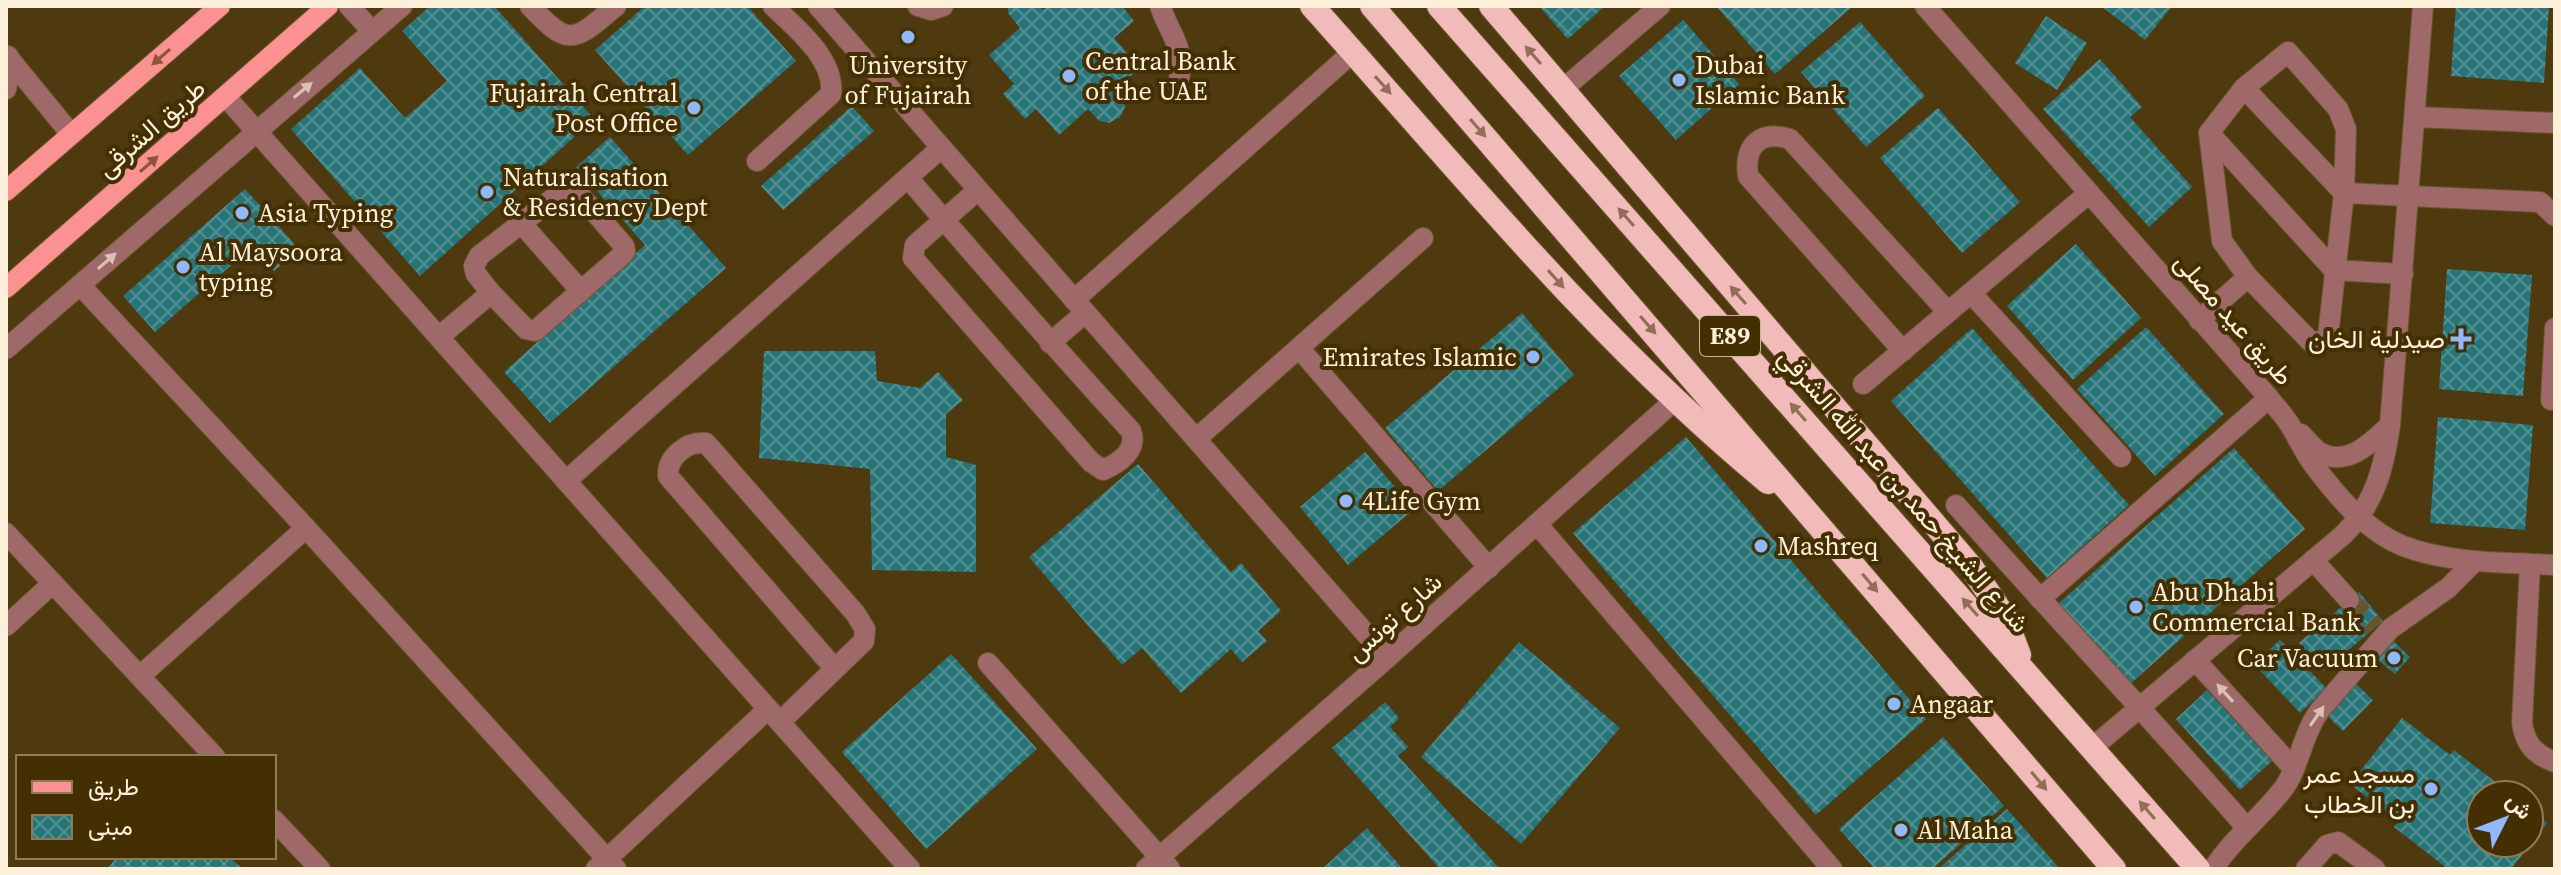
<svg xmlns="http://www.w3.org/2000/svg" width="2561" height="875" viewBox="0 0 2561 875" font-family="'Source Serif 4',Vazirmatn,serif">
<defs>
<pattern id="building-cross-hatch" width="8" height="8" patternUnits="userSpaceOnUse" patternTransform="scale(2)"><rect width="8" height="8" fill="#277479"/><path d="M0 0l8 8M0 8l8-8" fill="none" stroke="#528f92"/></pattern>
</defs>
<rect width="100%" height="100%" fill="#4f3a0f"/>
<!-- building -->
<g fill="url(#building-cross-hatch)">
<polygon points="430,6 494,6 594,119 420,276 291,129 360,68 405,118 447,81 402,31"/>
<polygon points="645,6 747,6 796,61 688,155 595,50"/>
<polygon points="1008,6 1040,6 1043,10 1047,6 1122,6 1134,21 1114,38 1140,68 1117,88 1124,99 1125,107 1120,117 1109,123 1099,121 1088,109 1059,135 1036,109 1025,119 1003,94 1014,84 989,55 1020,28 1008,13"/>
<polygon points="1539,6 1605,6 1568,39"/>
<polygon points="1716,6 1853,6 1775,74"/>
<polygon points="2101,6 2172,6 2145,40"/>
<polygon points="2456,6 2549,6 2544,83 2451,76"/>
<polygon points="2046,16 2087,43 2057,90 2015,63"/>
<polygon points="1683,20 1739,84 1676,140 1619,76"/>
<polygon points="1860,22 1925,96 1866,147 1801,72"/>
<polygon points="2100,59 2142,107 2130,117 2192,187 2149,227 2043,109"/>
<polygon points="852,106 874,131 783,210 761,186"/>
<polygon points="1938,108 2020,202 1962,253 1880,158"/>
<polygon points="610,137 726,268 550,423 504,372 645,245 576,167"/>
<polygon points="245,189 299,249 274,271 253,246 155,332 123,296"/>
<polygon points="2076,244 2141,318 2073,380 2007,306"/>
<polygon points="2447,269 2532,275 2523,396 2439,389"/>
<polygon points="1522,313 1574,375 1438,491 1385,428"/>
<polygon points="2146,327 2224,414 2155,476 2077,389"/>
<polygon points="1972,328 2129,505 2047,578 1891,401"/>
<polygon points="764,351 875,351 877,381 920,388 938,372 963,400 946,414 946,457 976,465 976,572 872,570 870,469 759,458"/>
<polygon points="2438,417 2533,425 2525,530 2430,523"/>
<polygon points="1686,437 1926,719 1816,815 1573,533"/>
<polygon points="2234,448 2305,529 2130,684 2059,603"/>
<polygon points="1365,452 1414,509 1348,565 1300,507"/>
<polygon points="1138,464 1231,572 1241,563 1281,611 1258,631 1267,641 1242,662 1231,649 1181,693 1142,648 1122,665 1029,557"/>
<polygon points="2359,592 2383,621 2323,671 2299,643"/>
<polygon points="2280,640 2326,688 2300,713 2254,664"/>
<polygon points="2393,641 2410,657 2395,674 2377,659"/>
<polygon points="1519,642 1620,728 1521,844 1421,757"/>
<polygon points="951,654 1037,749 926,849 842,752"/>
<polygon points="2353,681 2373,700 2343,731 2323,712"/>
<polygon points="2207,690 2272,761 2240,790 2176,719"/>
<polygon points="1385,702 1399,718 1390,727 1408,747 1398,756 1500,869 1440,869 1332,748"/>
<polygon points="2402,718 2450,755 2454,750 2512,795 2481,795 2481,843 2529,843 2529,808 2547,823 2511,869 2448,869 2394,827 2399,821 2350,784"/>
<polygon points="1943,737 2004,806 1932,869 1875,869 1839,829"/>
<polygon points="2007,809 2060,869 1938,869"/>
<polygon points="1367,828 1403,869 1322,869"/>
<polygon points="117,857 229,857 243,869 107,869"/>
</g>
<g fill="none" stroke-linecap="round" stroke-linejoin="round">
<!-- minor-tunnel -->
<polyline stroke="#69552d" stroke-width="20" stroke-dasharray="20 10" stroke-linecap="butt" points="2349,600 2375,627"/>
<defs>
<g id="minor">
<polyline points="349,6 372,31"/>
<path d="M530,6C570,49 574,41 616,6"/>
<polyline points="818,6 1387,658"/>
<polyline points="918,6 931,10 943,6"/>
<path d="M1160,6C1173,42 1186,45 1178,86"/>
<path d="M1925,6L2269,398C2275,406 2282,413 2288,422C2297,435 2303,451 2313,464C2336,495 2366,531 2403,546C2450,564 2505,562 2555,565"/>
<polygon points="2288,52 2338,109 2346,129 2344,193 2328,336 2323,342 2310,341 2248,277 2222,241 2209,133 2244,88"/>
<polyline points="12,62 71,134"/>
<polyline points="2244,88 2344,193 2540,202 2555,216"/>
<polyline points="6,89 12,62 8,56"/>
<polyline points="1563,89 1660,6"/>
<polyline points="226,97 910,869"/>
<polyline points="2416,117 2555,123"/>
<polyline points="2209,133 2334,270 2403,274"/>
<path d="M757,161L831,94C835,59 797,29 773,6"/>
<path d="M908,178C981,263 1055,348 1131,431C1138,450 1119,463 1103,470L1091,462L913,258L915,245L978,190"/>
<polyline points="521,223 581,291"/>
<polyline points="80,285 306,528 616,869"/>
<polyline points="1971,293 2121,457"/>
<polyline points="1074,300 1353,52"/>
<polyline points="2199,320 2248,277"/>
<polyline points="439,337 491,293 526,329 535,331 621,256 625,251 624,246 579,194 572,189 564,190 479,256 474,266 476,274 491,293"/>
<polyline points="1050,343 1085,313"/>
<polyline points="1299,348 1489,568"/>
<polyline points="6,349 402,6"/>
<path d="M1903,351L1748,176C1744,145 1760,130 1790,139L1948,312"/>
<polyline points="1863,384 2089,193"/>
<polyline points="2551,400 2555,328"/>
<path d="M2301,434C2307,440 2313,448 2319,452C2347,468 2371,443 2390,425"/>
<polyline points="1196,439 1423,238"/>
<polyline points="566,481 941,148"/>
<path d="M1956,505C2052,613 2151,718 2246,827"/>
<polyline points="1537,524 1832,869"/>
<polyline points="6,533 215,757"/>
<polyline points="2313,560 2349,600"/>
<path d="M2530,564L2522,723C2525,744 2535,755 2555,762"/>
<polyline points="2040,599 2269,398"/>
<polyline points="6,626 53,583"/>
<polyline points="2195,660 2293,768"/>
<polyline points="988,663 1170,869"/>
<polyline points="140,676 306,528"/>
<path d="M780,722L864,641L865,629L855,613L706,443C687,441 667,457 668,476L835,669"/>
<path d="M2092,748L2343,535C2375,504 2384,467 2390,425L2423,6"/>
<polyline points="274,820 320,869"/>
<polyline points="596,869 768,709"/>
<polyline points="1146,869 1387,658 1674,401"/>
<path d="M2213,869C2234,837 2261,818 2283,789C2299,769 2302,734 2320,710L2390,629L2448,588L2475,561"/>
<polyline points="2306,869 2327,845 2338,842 2375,869"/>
</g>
<g id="major">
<polyline points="6,191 220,6"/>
<polyline points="6,288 328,6"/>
</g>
<g id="highway">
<path d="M1312,6C1459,170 1598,342 1768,482"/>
<polyline points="1372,6 2114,869"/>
<polyline points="1439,6 2198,869"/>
<polyline points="1491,6 1972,568 2005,618 2019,655"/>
</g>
</defs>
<!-- minor casing -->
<use href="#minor" stroke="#6b572f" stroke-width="22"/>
<!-- major casing -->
<use href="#major" stroke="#6b572f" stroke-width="22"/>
<!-- highway casing -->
<use href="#highway" stroke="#6b572f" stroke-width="26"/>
<!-- minor -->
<use href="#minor" stroke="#9e6968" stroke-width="20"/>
<!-- major -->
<use href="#major" stroke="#fb9190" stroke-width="20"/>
<!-- highway -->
<use href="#highway" stroke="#f0bbb9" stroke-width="24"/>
</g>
<!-- one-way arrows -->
<defs><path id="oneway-solid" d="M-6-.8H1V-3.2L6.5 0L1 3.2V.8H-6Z" transform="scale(2)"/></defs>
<g fill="#916e55">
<use href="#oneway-solid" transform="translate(1533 55) rotate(-131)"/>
<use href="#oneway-solid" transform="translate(1383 85) rotate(48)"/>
<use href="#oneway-solid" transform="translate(1478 128) rotate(49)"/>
<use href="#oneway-solid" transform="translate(1626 217) rotate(-131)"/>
<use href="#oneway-solid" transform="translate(1556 279) rotate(48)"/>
<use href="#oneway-solid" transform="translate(1738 295) rotate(-131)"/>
<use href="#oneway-solid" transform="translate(1648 325) rotate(49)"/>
<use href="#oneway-solid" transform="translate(1798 412) rotate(-131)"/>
<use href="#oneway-solid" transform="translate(1870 583) rotate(50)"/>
<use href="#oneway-solid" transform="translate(1970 607) rotate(-131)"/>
<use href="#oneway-solid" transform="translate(2039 781) rotate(50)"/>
<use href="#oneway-solid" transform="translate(2147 810) rotate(-131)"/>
</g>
<g fill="#8d563b">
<use href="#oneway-solid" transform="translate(161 57) rotate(139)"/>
<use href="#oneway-solid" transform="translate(149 164) rotate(-41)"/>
</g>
<g fill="#dcc1b2">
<use href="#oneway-solid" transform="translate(303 90) rotate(-40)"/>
<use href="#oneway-solid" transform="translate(107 261) rotate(-41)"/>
<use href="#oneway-solid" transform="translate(2225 693) rotate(-132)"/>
<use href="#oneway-solid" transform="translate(2317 716) rotate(-55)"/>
</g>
<!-- markers -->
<g fill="#90b8fd" stroke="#442f03" stroke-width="3">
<circle cx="908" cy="37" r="8"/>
<circle cx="1069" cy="76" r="8"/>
<circle cx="1679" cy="80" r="8"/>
<circle cx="694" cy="108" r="8"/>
<circle cx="487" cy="192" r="8"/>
<circle cx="242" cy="213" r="8"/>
<circle cx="183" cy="267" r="8"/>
<path d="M2457 327h8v8h8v8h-8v8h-8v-8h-8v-8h8z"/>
<circle cx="1533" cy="357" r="8"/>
<circle cx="1346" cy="501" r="8"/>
<circle cx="1761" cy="546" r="8"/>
<circle cx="2136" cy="607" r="8"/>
<circle cx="2394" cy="658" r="8"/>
<circle cx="1894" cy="704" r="8"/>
<circle cx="2431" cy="789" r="8"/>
<circle cx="1901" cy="830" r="8"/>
</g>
<g text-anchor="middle" stroke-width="8" stroke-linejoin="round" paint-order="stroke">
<!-- shield labels -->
<rect fill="#442f03" stroke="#c6b69a" stroke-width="2" x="1700" y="316" width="60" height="40" rx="6"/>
<g font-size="24" font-weight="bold" fill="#fdf0da">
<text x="1730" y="344">E89</text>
</g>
<!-- poi labels -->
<g font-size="26" fill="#fdf0da" stroke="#442f03" text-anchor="start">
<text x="1085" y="70">Central Bank<tspan x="1085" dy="30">of the UAE</tspan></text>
<text x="908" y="74" text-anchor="middle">University<tspan x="908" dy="30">of Fujairah</tspan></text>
<text x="1695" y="74">Dubai<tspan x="1695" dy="30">Islamic Bank</tspan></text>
<text x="678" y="102" text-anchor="end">Fujairah Central<tspan x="678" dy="30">Post Office</tspan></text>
<text x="503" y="186">Naturalisation<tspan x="503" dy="30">&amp; Residency Dept</tspan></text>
<text x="258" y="222">Asia Typing</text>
<text x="199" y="261">Al Maysoora<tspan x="199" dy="30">typing</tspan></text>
<text x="2445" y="348" text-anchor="end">صيدلية الخان</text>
<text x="1517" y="366" text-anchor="end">Emirates Islamic</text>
<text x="1362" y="510">4Life Gym</text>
<text x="1777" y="555">Mashreq</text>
<text x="2152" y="601">Abu Dhabi<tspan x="2152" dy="30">Commercial Bank</tspan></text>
<text x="2378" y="667" text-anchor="end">Car Vacuum</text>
<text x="1910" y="713">Angaar</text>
<text x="2415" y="783" text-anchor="end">مسجد عمر<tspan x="2415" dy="30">بن الخطاب</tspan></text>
<text x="1917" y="839">Al Maha</text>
</g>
<!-- street labels -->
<g font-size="26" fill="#fdf0da" stroke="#442f03">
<text transform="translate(151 128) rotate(-41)" y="9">طريق الشرقى</text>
<text transform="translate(2234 319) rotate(49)" y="9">طريق عيد مصلى</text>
<text transform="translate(1904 490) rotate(49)" y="9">شارع الشيخ حمد بن عبد الله الشرقي</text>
<text transform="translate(1394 617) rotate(-42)" y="9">شارع تونس</text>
</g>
</g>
<!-- border -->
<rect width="2561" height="875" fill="none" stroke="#fdf0da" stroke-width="16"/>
<!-- legend -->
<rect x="16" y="755" width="260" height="104" fill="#442f03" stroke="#8e7c59" stroke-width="2"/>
<rect x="32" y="781" width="40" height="12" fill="#fb9190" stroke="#8e7c59" stroke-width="2"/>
<text x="88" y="795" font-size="24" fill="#fdf0da">طريق</text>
<rect x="32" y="815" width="40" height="24" fill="url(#building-cross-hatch)" stroke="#8e7c59" stroke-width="2"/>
<text x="88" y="835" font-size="24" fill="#fdf0da">مبنى</text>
<!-- north arrow -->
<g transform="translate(2505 819) rotate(48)"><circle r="38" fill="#442f03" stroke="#8e7c59" stroke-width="2"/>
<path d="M0-6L14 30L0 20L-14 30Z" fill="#90b8fd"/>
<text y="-12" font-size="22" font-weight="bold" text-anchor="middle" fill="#fdf0da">ش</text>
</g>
</svg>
